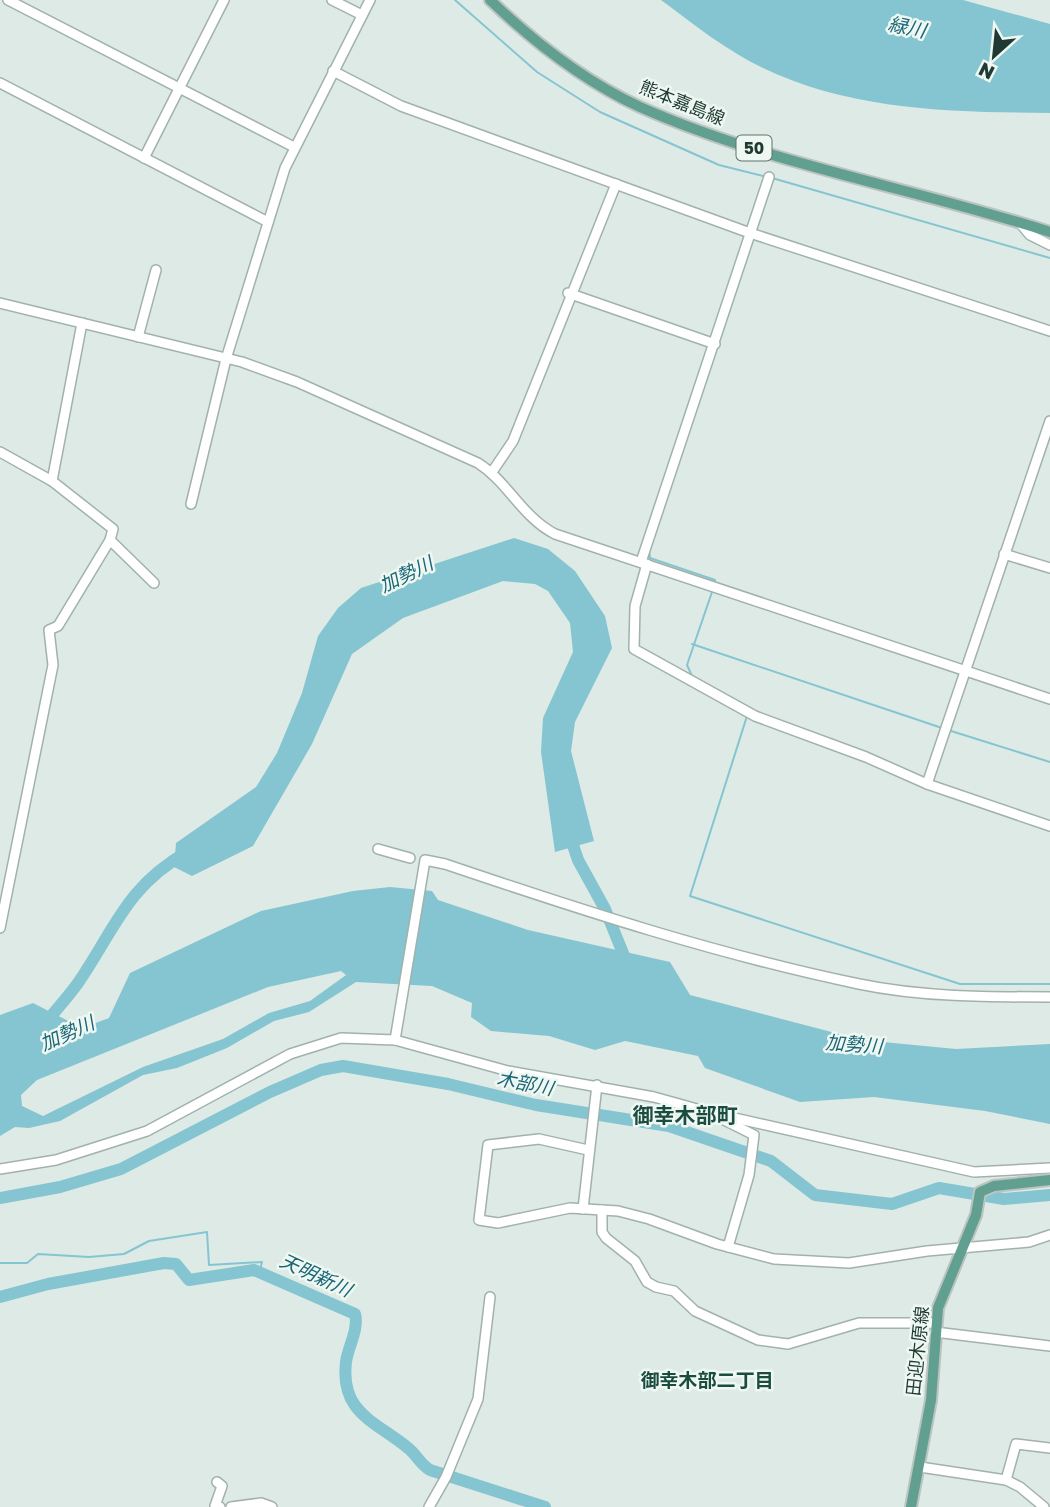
<svg xmlns="http://www.w3.org/2000/svg" width="1050" height="1507" viewBox="0 0 1050 1507" font-family="'Golos Text','Noto Sans JP',sans-serif">
<rect width="100%" height="100%" fill="#deeae5"/>
<!-- water -->
<g fill="#84c5d1" fill-rule="evenodd">
<path d="M661,0H963L1050,24V113C953,112 852,111 763,68C727,51 693,24 661,0Z"/>
<polygon points="514,538 548,549 575,571 605,616 612,648 575,722 571,751 594,841 555,852 541,752 543,718 573,652 570,623 548,591 535,584 503,581 403,618 352,654 312,744 253,846 192,876 174,867 176,843 256,787 277,753 302,693 318,636 338,608 361,588"/>
<path d="M390,887L432,891L438,900L528,930L670,962L690,995L862,1040L956,1049L1050,1044V1124L985,1111L874,1097L800,1102L705,1068L698,1056L625,1041L595,1050L549,1036L491,1031L471,1017L472,1003L432,986L356,982L309,1012L274,1021L227,1048L177,1068L143,1075L60,1121L29,1128L15,1127L0,1136V1015L33,1003L82,1028L109,1018L130,973L261,911L353,891ZM341,971L346,975L310,1001L269,1013L223,1039L143,1067L43,1116L22,1106L21,1095L37,1080L268,987Z"/>
</g>
<g fill="none" stroke-linecap="round" stroke-linejoin="round">
<!-- stream -->
<g stroke="#84c5d1" stroke-width="2">
<polyline points="455,0 537,72 600,112 719,165 767,177"/>
<polyline points="772,178 1050,258"/>
<polyline points="649,551 650,558 715,580 714,583"/>
<polyline points="712,592 687,665 692,676 749,708"/>
<polyline points="692,644 942,728"/>
<polyline points="747,716 690,896 960,984 1050,984"/>
<polyline points="948,730 1050,762"/>
<polyline points="0,1263 27,1263 38,1254 89,1257 124,1254 149,1241 207,1232 209,1265 262,1262 259,1274"/>
</g>
<!-- river -->
<g stroke="#84c5d1" stroke-width="12">
<polyline points="569,833 578,860 605,909 627,963"/>
<path d="M44,1025C55,1011 68,997 78,983C115,929 126,887 187,852"/>
<polyline points="0,1198 60,1187 121,1169 270,1092 321,1070 343,1066 448,1084 536,1105 669,1126 771,1161 815,1195 892,1204 939,1188 1004,1199 1050,1195"/>
<path d="M0,1297L48,1284L164,1263L176,1264L189,1280L254,1270L355,1314C359,1329 348,1347 346,1362C340,1413 375,1421 408,1448C417,1455 419,1463 430,1470L545,1507"/>
</g>
<defs>
<g id="minor">
<polyline points="8,0 294,147"/>
<polyline points="332,0 362,15"/>
<polyline points="333,71 401,106 750,233 1050,331"/>
<polyline points="0,83 268,222"/>
<polyline points="144,158 224,0"/>
<polyline points="1020,223 1030,235 1050,245"/>
<polyline points="568,293 715,344"/>
<path d="M0,303L242,362L297,382L478,463C508,482 522,517 555,534L1050,699"/>
<polyline points="138,337 156,270"/>
<polyline points="0,452 52,481 113,529 110,540 58,626 49,630 53,665 0,928"/>
<polyline points="492,472 513,441 616,184"/>
<polyline points="52,481 82,323"/>
<polyline points="191,504 226,359 285,168 370,0"/>
<polyline points="110,540 154,583"/>
<polyline points="1004,554 1050,568"/>
<polyline points="641,562 769,177"/>
<polyline points="647,564 635,606 634,649 755,716 866,757 927,784 1050,826"/>
<polyline points="927,784 1050,421"/>
<polyline points="378,849 410,858"/>
<path d="M395,1040L425,860L445,864C581,910 719,955 859,984C921,997 987,997 1050,997"/>
<polyline points="722,1119 754,1135 749,1175 728,1247"/>
<polyline points="588,1150 539,1139 488,1145 479,1220 498,1223 570,1208 618,1211 649,1219 717,1244 774,1259 849,1263 927,1251 1029,1242 1050,1235"/>
<polyline points="0,1169 56,1160 147,1131 290,1054 341,1038 395,1040 508,1071 654,1097 708,1112 974,1172 1050,1168"/>
<polyline points="583,1209 597,1085"/>
<polyline points="602,1210 602,1232 606,1238 635,1261 647,1282 656,1287 674,1291 695,1311 758,1340 788,1344 859,1323 936,1323"/>
<polyline points="935,1332 1050,1346"/>
<polyline points="920,1467 1006,1480 1020,1487 1044,1507"/>
<polyline points="1006,1480 1016,1444 1050,1448"/>
<polyline points="217,1482 222,1486 215,1506 220,1507"/>
<polyline points="231,1507 261,1503 272,1507"/>
<polyline points="429,1507 446,1477 478,1399 490,1297"/>
</g>
<g id="major">
<path d="M490,0C534,42 584,81 640,107C771,165 914,188 1050,232"/>
<polyline points="911,1507 931,1400 938,1308 976,1215 980,1192 994,1186 1050,1180"/>
</g>
</defs>
<!-- minor casing -->
<use href="#minor" stroke="#a1b2ac" stroke-width="12"/>
<!-- major casing -->
<use href="#major" stroke="#bcc4c2" stroke-width="14"/>
<!-- minor -->
<use href="#minor" stroke="#fff" stroke-width="9"/>
<!-- major -->
<use href="#major" stroke="#61a090" stroke-width="10"/>
</g>
<g text-anchor="middle" stroke-width="5" stroke-linejoin="round" paint-order="stroke">
<!-- shield labels -->
<rect fill="#eef7f2" stroke="#5d736c" stroke-width="2" x="736.5" y="135.5" width="35" height="25" rx="5"/>
<g font-size="16" font-weight="bold" fill="#1f3a32">
<text x="754" y="154">50</text>
</g>
<!-- street labels -->
<g font-size="18" fill="#1f3a32" stroke="#eef7f2">
<text transform="translate(682 103) rotate(22)" y="6">熊本嘉島線</text>
<text transform="translate(918 1351) rotate(-84)" y="6">田迎木原線</text>
</g>
<!-- water labels -->
<g font-size="19" font-style="italic" fill="#196676" stroke="#eef7f2">
<text transform="translate(907 27) rotate(12)" y="7">緑川</text>
<text transform="translate(406 574) rotate(-26)" y="7">加勢川</text>
<text transform="translate(67 1033) rotate(-24)" y="7">加勢川</text>
<text transform="translate(854 1044) rotate(4)" y="7">加勢川</text>
<text transform="translate(525 1083) rotate(11)" y="7">木部川</text>
<text transform="translate(316 1275) rotate(25)" y="7">天明新川</text>
</g>
<!-- neighbourhood labels -->
<g font-size="19" font-weight="bold" fill="#1b4c40" stroke="#eef7f2">
<text x="707" y="1387">御幸木部二丁目</text>
</g>
<!-- quarter labels -->
<g font-size="21" font-weight="bold" fill="#1b4c40" stroke="#eef7f2">
<text x="685" y="1123">御幸木部町</text>
</g>
</g>
<!-- north arrow -->
<g transform="translate(994 56) rotate(207)" stroke="#eef7f2" stroke-width="5" paint-order="stroke">
<path d="M0-5L12 26L0 18L-12 26Z" fill="#1f3a32"/>
<text y="-10" font-size="19" font-weight="bold" text-anchor="middle" fill="#1f3a32">N</text>
</g>
</svg>
